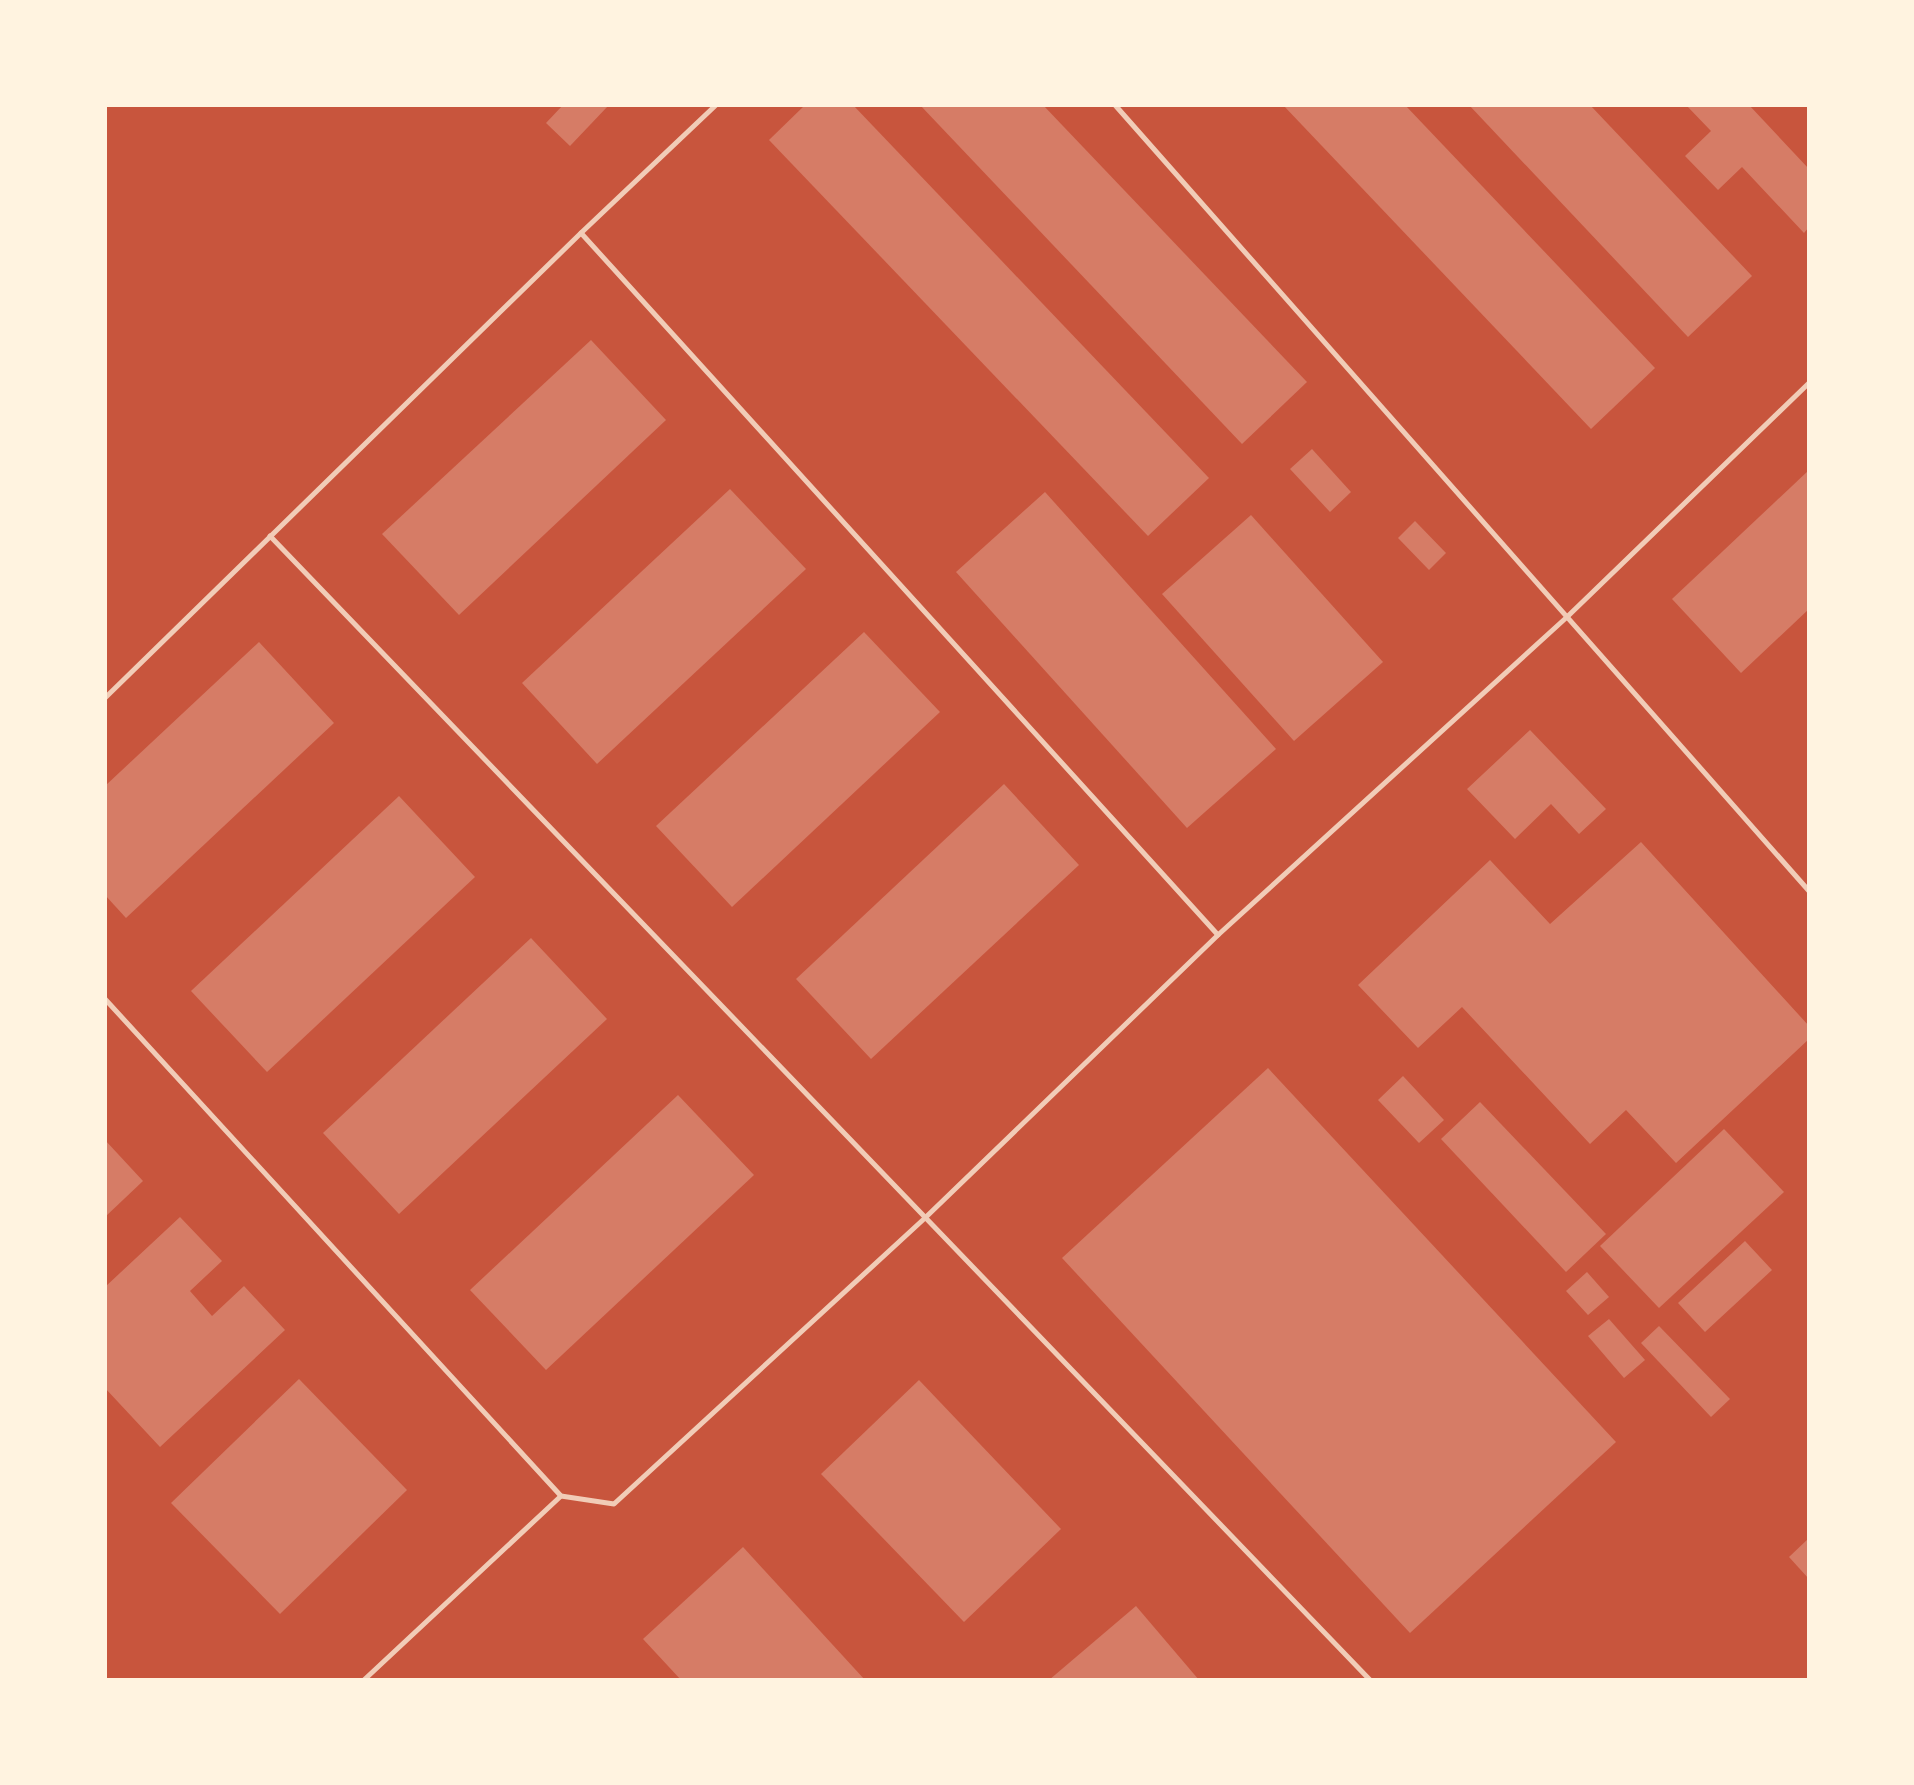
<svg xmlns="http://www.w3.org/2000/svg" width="1914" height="1785" viewBox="0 0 1914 1785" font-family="Montserrat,sans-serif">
<rect width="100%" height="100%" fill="#c8553d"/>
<!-- building -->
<g fill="#d67c66">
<polygon points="563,105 606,105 608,106 570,146 546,123"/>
<polygon points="805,105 853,105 1209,478 1148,536 769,140"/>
<polygon points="920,105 1043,105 1307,382 1242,444"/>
<polygon points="1283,105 1405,105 1655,368 1591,429"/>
<polygon points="1469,105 1590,105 1752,276 1688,337"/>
<polygon points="1686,105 1749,105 1809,169 1809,227 1804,233 1742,167 1718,190 1685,156 1711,131"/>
<polygon points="591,340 666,420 459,615 382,534"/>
<polygon points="1312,449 1351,492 1330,512 1290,469"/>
<polygon points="1809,470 1809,609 1741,673 1672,599"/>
<polygon points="730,489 806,569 597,764 522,683"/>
<polygon points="1045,492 1276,749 1187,828 956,572"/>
<polygon points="1251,515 1383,662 1294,741 1162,594"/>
<polygon points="1415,521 1446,553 1429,570 1398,538"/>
<polygon points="864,632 940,712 732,907 656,826"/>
<polygon points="259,642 334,723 126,918 105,895 105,786"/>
<polygon points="1530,730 1606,809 1579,834 1551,804 1515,839 1467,789"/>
<polygon points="1004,784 1079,865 871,1059 796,979"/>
<polygon points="399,796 475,877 267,1072 191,991"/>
<polygon points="1641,842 1809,1026 1809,1039 1676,1163 1626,1110 1590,1144 1462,1007 1418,1048 1358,985 1490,860 1550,924"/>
<polygon points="531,938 607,1019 399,1214 323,1133"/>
<polygon points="1268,1068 1616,1442 1410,1633 1062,1258"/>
<polygon points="1403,1076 1444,1120 1419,1143 1378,1100"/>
<polygon points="678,1095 754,1175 546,1370 470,1290"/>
<polygon points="1480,1102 1606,1234 1566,1272 1441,1139"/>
<polygon points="1724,1129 1784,1192 1659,1308 1600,1246"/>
<polygon points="105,1140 143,1181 105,1217"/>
<polygon points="180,1217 222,1261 190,1291 212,1316 244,1286 285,1330 160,1447 105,1388 105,1287"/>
<polygon points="1745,1241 1772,1270 1705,1332 1678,1303"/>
<polygon points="1587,1272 1609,1297 1588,1315 1566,1291"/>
<polygon points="1609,1319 1645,1360 1624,1378 1588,1336"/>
<polygon points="1659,1326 1730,1399 1711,1417 1641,1343"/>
<polygon points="299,1379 407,1490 280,1614 171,1503"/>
<polygon points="919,1380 1061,1529 964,1622 821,1474"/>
<polygon points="1809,1538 1809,1579 1789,1557"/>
<polygon points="743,1547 865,1680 681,1680 643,1639"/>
<polygon points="1136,1606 1199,1680 1049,1680"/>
</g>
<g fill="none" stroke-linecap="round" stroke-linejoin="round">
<!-- service -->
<g stroke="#f1ccb7" stroke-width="5">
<polyline points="1115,105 1809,891"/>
<polyline points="581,233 1218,935"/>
<polyline points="270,536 1370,1680"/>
<polyline points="105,698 581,233 716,105"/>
<polyline points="105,999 561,1496 614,1504 925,1218 1218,935 1567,617 1809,383"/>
<polyline points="364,1680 561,1496"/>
</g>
</g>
<!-- border -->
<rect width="1914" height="1785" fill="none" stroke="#fff3e0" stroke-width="214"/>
</svg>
